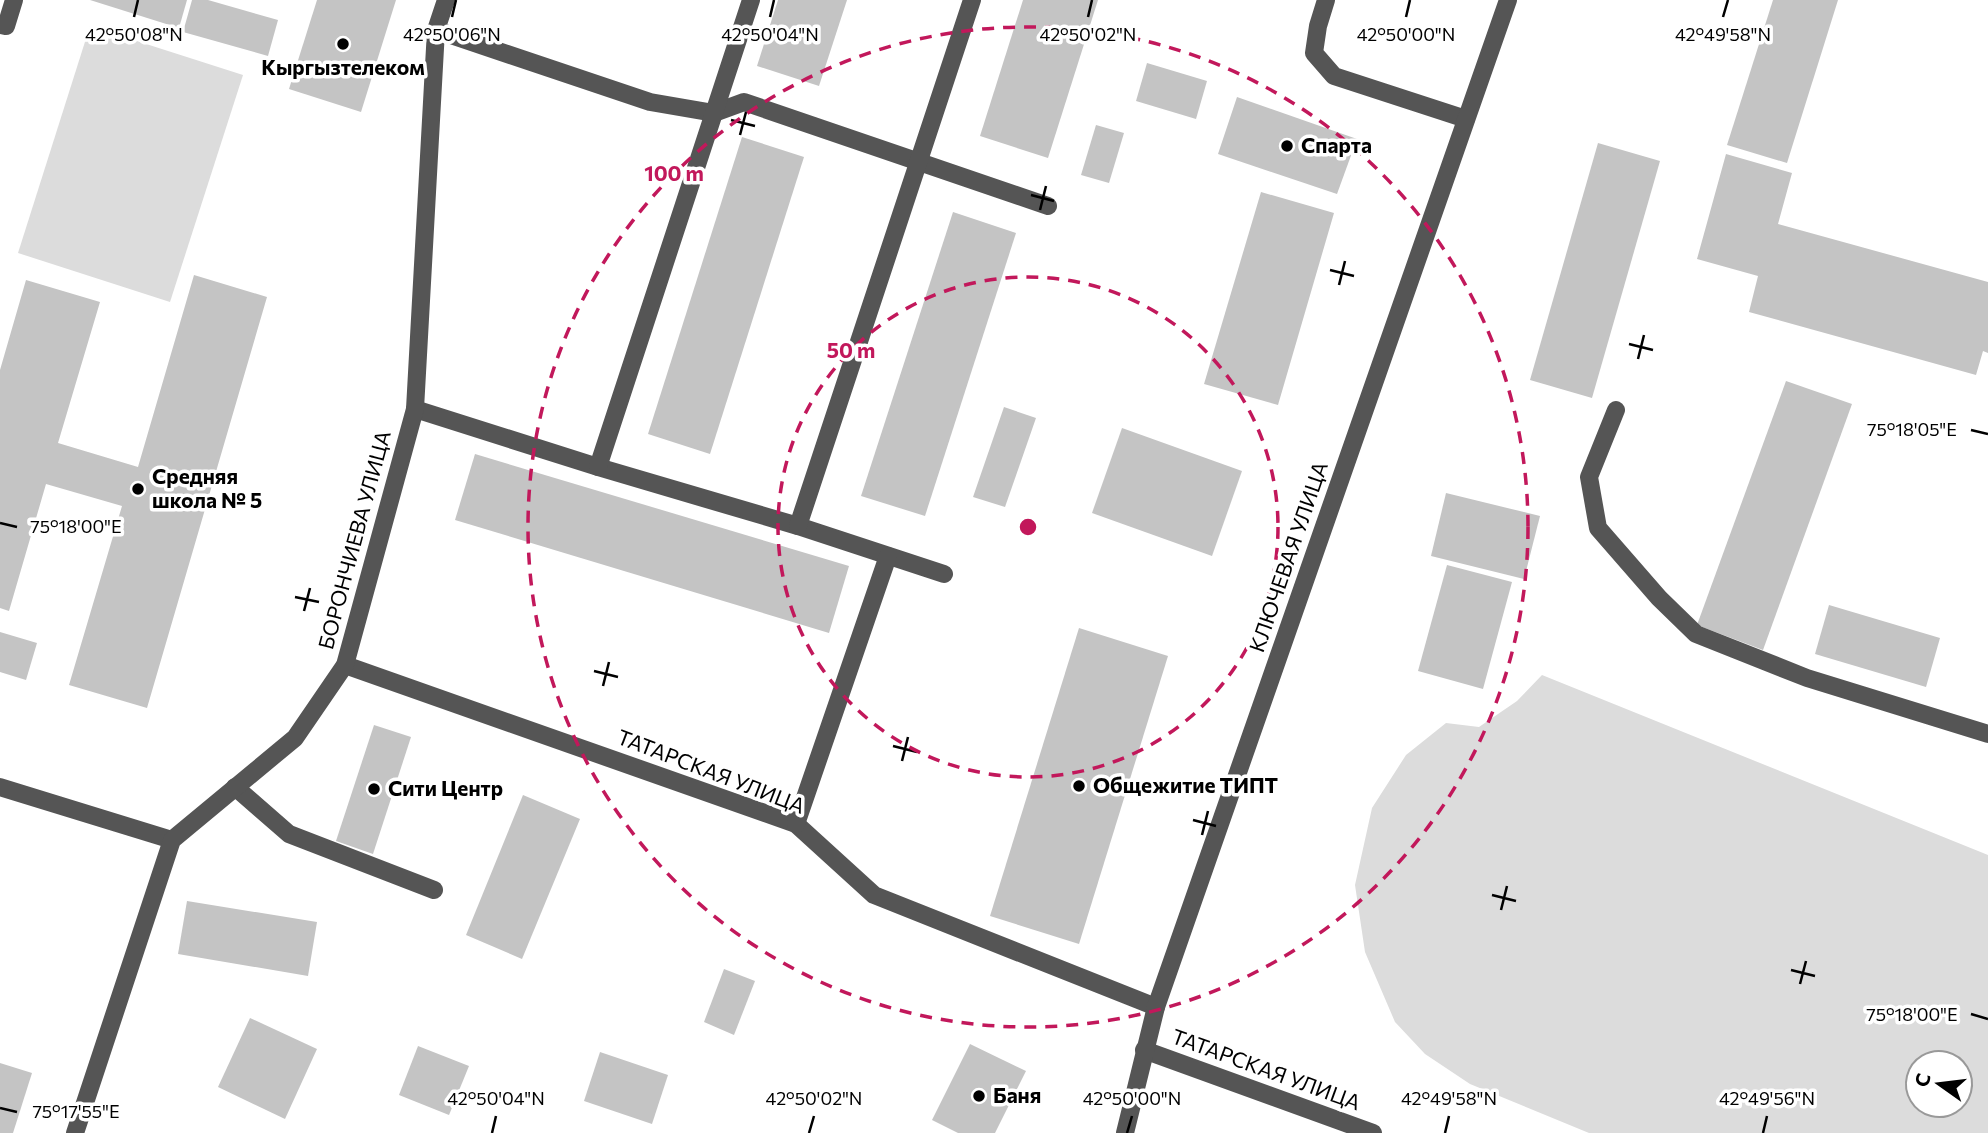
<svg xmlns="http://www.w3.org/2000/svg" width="1988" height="1133" viewBox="0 0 1988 1133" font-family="Commissioner,sans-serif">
<rect width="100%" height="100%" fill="#fff"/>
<!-- green -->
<g fill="#dcdcdc" fill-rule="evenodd">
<polygon points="90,26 243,75 170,302 18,253"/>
<path d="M1542,675L1988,855V1133H1589L1470,1084L1425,1054L1395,1022L1365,952L1355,885L1372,808L1406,755L1446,723L1479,727L1517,701ZM1960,1063V1105H1918V1063Z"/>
</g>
<!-- building -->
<g fill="#c4c4c4">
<polygon points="90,0 187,0 179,28"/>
<polygon points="192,0 208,0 278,20 268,56 183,32"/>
<polygon points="317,0 396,0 361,112 289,89"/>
<polygon points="778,0 847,0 819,86 757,66"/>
<polygon points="1023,0 1098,0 1048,158 980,136"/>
<polygon points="1773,0 1838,0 1787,163 1727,145"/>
<polygon points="1147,63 1207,81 1196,119 1136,101"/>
<polygon points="1237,97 1357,139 1337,194 1218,154"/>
<polygon points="1096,125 1124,133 1109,183 1081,175"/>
<polygon points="742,137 804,157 710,454 648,434"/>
<polygon points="1598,143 1660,161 1592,398 1530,380"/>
<polygon points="1726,154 1792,173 1778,224 1988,282 1988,353 1983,351 1976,375 1749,312 1758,276 1697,259"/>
<polygon points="1261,192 1334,213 1278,405 1204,384"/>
<polygon points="953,212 1016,233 925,516 861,496"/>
<polygon points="194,275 267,297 147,708 69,685 122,506 46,484 9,611 0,608 0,370 26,280 100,302 58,443 138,467"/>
<polygon points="1786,381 1852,404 1763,650 1697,625"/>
<polygon points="1004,407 1036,418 1005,507 973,497"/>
<polygon points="1122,428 1242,471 1212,556 1092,513"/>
<polygon points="475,454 849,566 829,633 455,520"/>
<polygon points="1446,493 1540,516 1524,579 1431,556"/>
<polygon points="1447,565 1512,582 1483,689 1418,671"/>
<polygon points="1829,605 1940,638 1926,687 1815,654"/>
<polygon points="1079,628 1168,656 1079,944 990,916"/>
<polygon points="0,632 37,643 26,680 0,672"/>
<polygon points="374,725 411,737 373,854 336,841"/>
<polygon points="523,795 580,819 522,959 466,935"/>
<polygon points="187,901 317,922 308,976 178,954"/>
<polygon points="724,969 755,981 734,1035 704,1022"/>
<polygon points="250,1018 317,1049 285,1119 218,1087"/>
<polygon points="970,1044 1026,1071 995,1133 958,1133 932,1120"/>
<polygon points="418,1046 469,1066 449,1115 399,1095"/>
<polygon points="600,1052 668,1075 652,1124 584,1101"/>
<polygon points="0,1063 32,1073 13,1133 0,1133"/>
</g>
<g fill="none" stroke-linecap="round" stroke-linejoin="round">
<!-- minor -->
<g stroke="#555" stroke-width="18">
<polyline points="1326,0 1318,26 1314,53 1334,76 1466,119"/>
<polyline points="0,25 6,26 14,0"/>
<polyline points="436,30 650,102 714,113 744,102 1048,206"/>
<polyline points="415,409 598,467 798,526 944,574"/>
<polyline points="1616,410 1589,477 1598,528 1659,598 1696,634 1807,678 1988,734"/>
<polyline points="598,467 751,0"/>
<polyline points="798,526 972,0"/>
<polyline points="345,665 796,824 874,895 1156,1007"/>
<polyline points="0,787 172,840"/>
<polyline points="235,787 289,834 434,890"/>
<polyline points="796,824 888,556"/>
<polyline points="1144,1050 1373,1133"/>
<polyline points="75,1133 172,840 295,738 345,665 415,409 436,30 446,0"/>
<polyline points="1125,1133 1156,1007 1508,0"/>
</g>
</g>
<!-- ticks -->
<path fill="none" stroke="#000" stroke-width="2.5" d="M134,17L138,0M452,17L456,0M770,17L774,0M1088,17L1092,0M1406,17L1410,0M1723,17L1728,0M731,120L755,126M740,135L746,112M1031,195L1054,201M1040,210L1046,186M1330,270L1354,276M1339,285L1345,261M1629,344L1653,350M1638,359L1644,335M1971,430L1988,434M0,523L17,527M295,597L319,602M304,611L310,588M594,671L618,677M603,686L609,662M893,746L917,752M902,761L908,737M1193,820L1216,826M1202,835L1208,811M1492,895L1516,901M1501,910L1507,886M1791,970L1815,976M1800,984L1806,961M1971,1014L1988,1019M0,1108L17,1112M492,1133L496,1116M809,1133L814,1116M1127,1133L1132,1116M1445,1133L1449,1116M1763,1133L1767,1116"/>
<!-- distance rings -->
<g fill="none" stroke="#c2185b" stroke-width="3.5" stroke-dasharray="12 9">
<circle cx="1028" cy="527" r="250"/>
<circle cx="1028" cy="527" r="500"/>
</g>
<!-- markers -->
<g fill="#000" stroke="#fff" stroke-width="2.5">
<circle cx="343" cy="44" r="7"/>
<circle cx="1287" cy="146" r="7"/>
<circle cx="138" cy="489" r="7"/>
<circle cx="1079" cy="786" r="7"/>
<circle cx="374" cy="789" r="7"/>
<circle cx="979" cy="1096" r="7"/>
</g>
<g text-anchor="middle" stroke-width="7" stroke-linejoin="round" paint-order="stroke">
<!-- poi labels -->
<g font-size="21" font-weight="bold" fill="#000" stroke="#fff" text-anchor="start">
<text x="343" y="75" text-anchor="middle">Кыргызтелеком</text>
<text x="1301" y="153">Спарта</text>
<text x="152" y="484">Средняя<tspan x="152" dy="24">школа № 5</tspan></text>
<text x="1093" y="793">Общежитие ТИПТ</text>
<text x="388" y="796">Сити Центр</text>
<text x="993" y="1103">Баня</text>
</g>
<!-- street labels -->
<g font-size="21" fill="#000" stroke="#fff">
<text transform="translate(355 540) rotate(-75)" y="7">БОРОНЧИЕВА УЛИЦА</text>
<text transform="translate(1289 557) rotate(-71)" y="7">КЛЮЧЕВАЯ УЛИЦА</text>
<text transform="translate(711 772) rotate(21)" y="7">ТАТАРСКАЯ УЛИЦА</text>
<text transform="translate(1266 1070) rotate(20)" y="7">ТАТАРСКАЯ УЛИЦА</text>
</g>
</g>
<g font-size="18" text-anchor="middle" fill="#000" stroke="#fff" stroke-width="7" stroke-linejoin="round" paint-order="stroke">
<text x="134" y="41">42°50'08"N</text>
<text x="452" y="41">42°50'06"N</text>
<text x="770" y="41">42°50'04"N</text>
<text x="1088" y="41">42°50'02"N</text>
<text x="1406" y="41">42°50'00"N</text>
<text x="1723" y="41">42°49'58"N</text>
<text x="1912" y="436">75°18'05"E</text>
<text x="76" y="533">75°18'00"E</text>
<text x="1912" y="1021">75°18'00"E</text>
<text x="496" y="1105">42°50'04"N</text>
<text x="814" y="1105">42°50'02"N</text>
<text x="1132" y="1105">42°50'00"N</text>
<text x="1449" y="1105">42°49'58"N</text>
<text x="1767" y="1105">42°49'56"N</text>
<text x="76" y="1118">75°17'55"E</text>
</g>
<circle cx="1028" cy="527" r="10" fill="#c2185b" stroke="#fff" stroke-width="3.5"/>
<g font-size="21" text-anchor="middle" font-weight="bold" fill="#c2185b" stroke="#fff" stroke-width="7" stroke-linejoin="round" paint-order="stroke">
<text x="674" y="181">100 m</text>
<text x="851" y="358">50 m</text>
</g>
<!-- north arrow -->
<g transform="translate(1939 1084) rotate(284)"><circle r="33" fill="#ffffff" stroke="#999999" stroke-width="2"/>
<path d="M0-5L12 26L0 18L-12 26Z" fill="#000000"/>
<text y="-10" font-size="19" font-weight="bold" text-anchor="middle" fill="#000000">С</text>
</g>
</svg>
